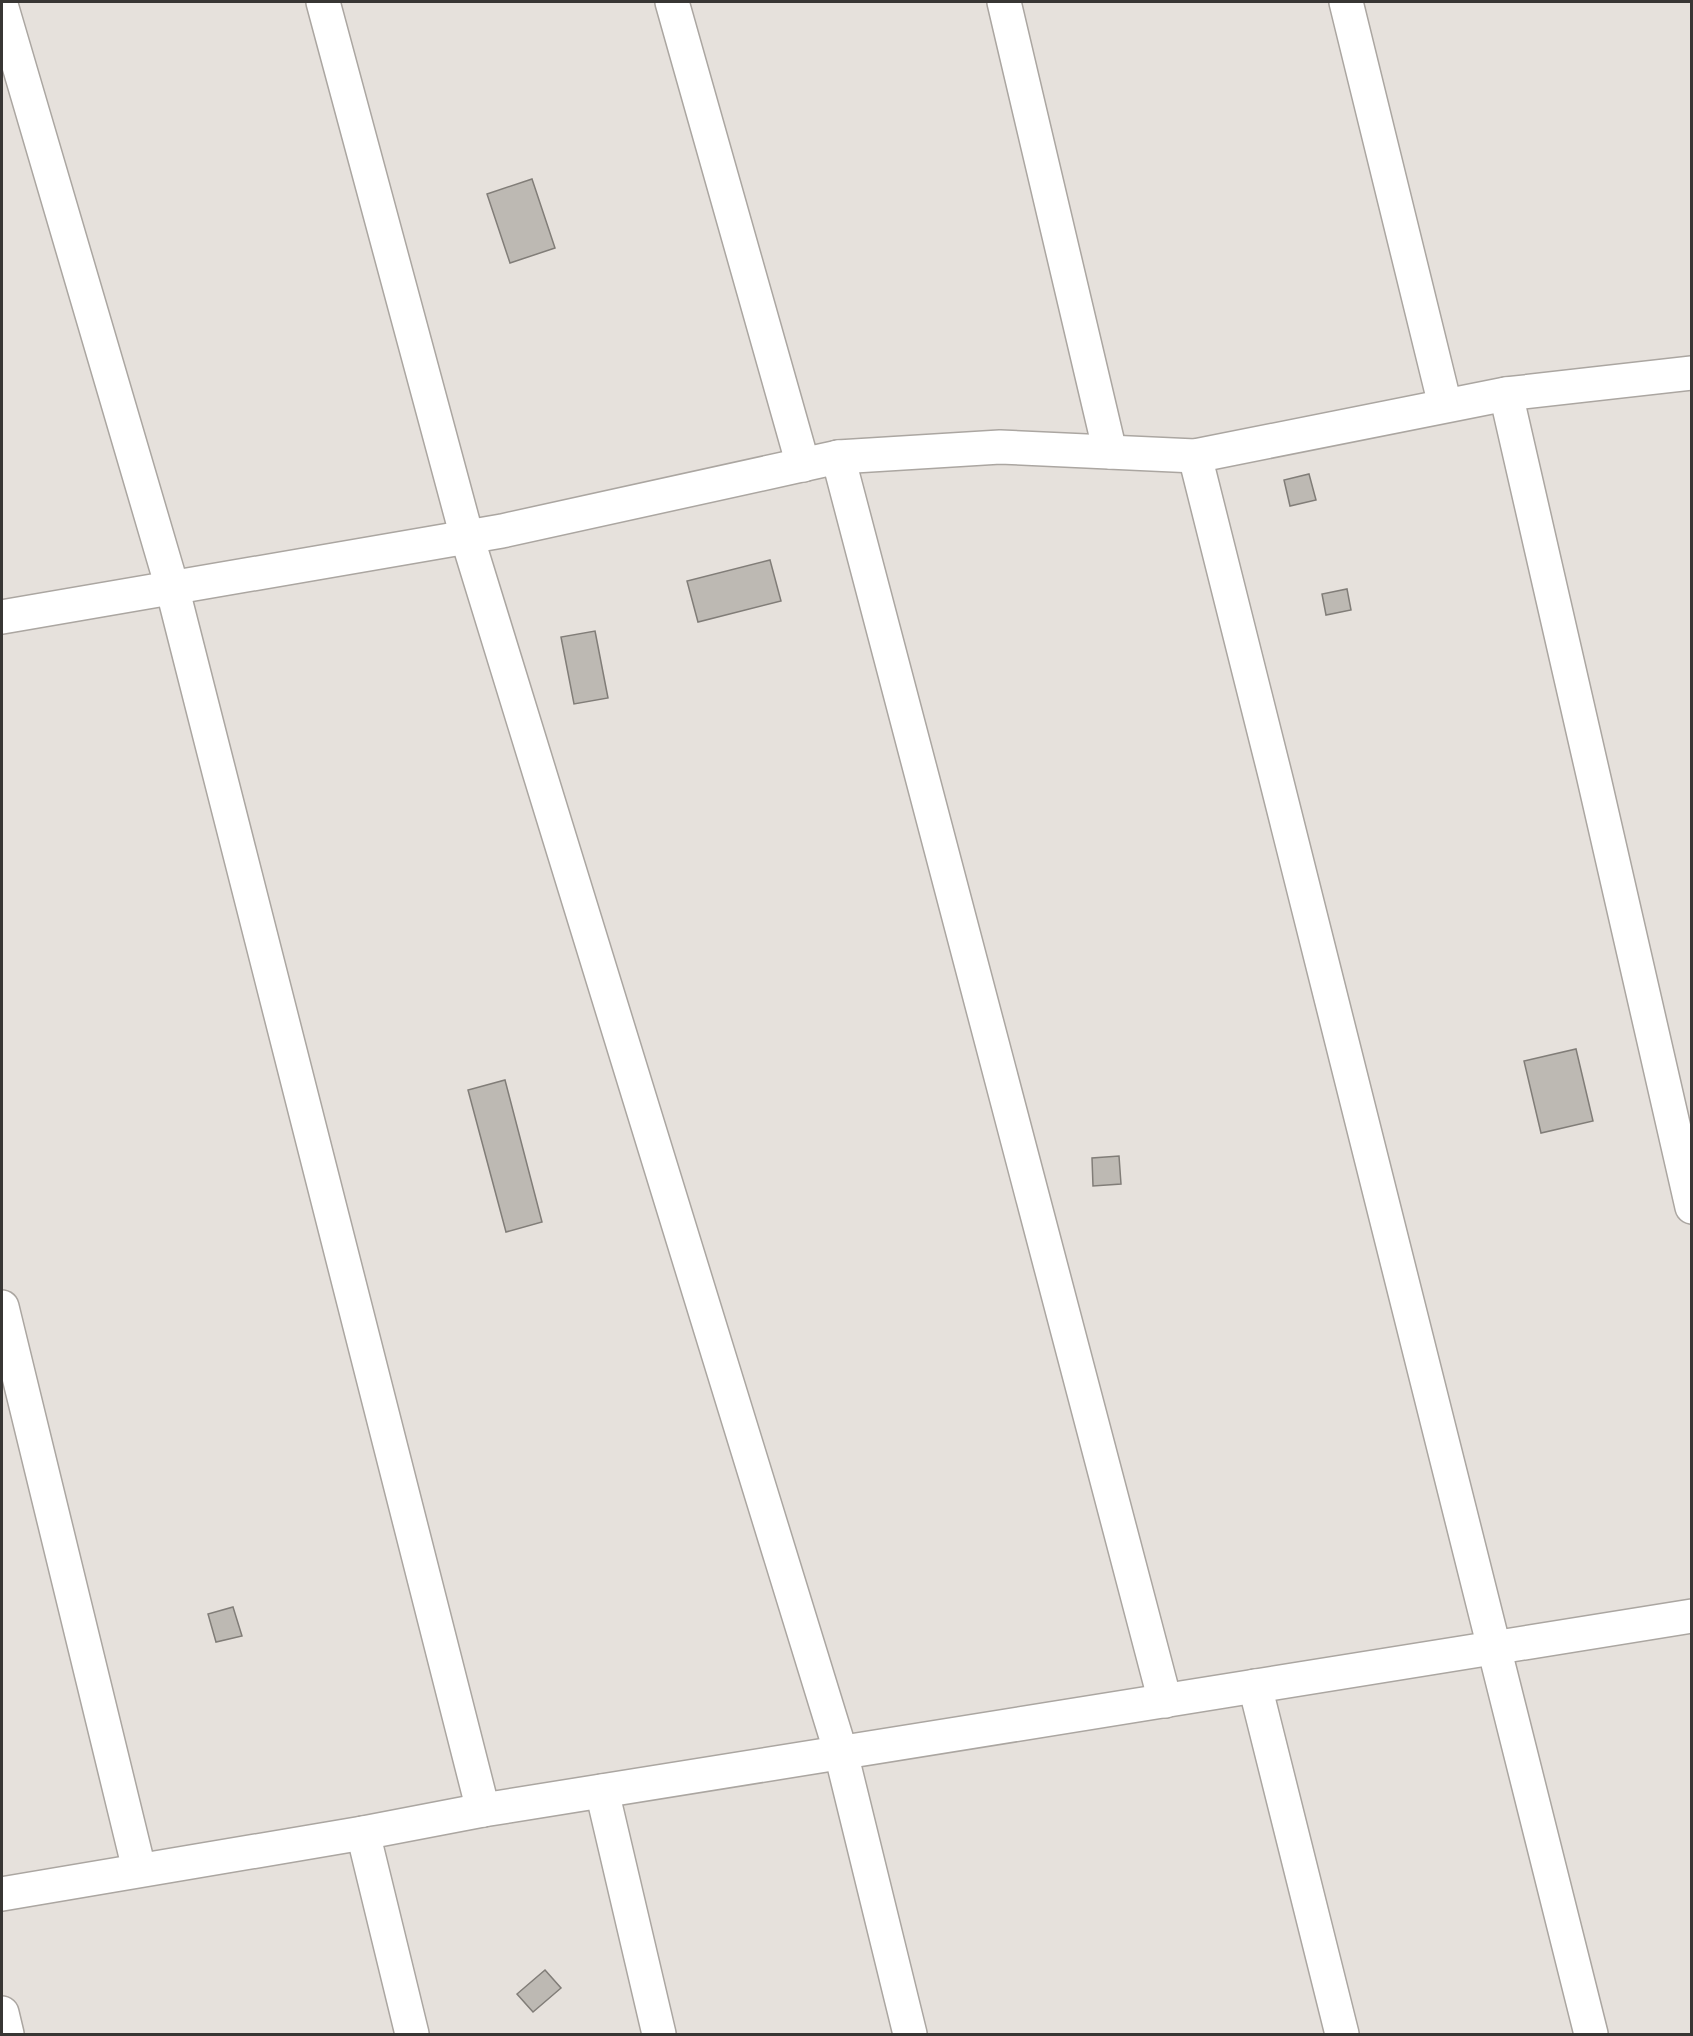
<svg xmlns="http://www.w3.org/2000/svg" width="1693" height="2036" viewBox="0 0 1693 2036" font-family="Overpass,sans-serif">
<rect width="100%" height="100%" fill="#e6e1dc"/>
<!-- building -->
<g fill="#bdb9b3" stroke="#817d78" stroke-width="1.5">
<polygon points="532,179 555,248 510,263 487,194"/>
<polygon points="1309,474 1316,500 1290,506 1284,480"/>
<polygon points="770,560 781,601 698,622 687,581"/>
<polygon points="1347,589 1351,610 1326,615 1322,594"/>
<polygon points="595,631 608,698 574,704 561,637"/>
<polygon points="1576,1049 1593,1121 1541,1133 1524,1061"/>
<polygon points="505,1080 542,1222 506,1232 468,1090"/>
<polygon points="1119,1156 1121,1184 1093,1186 1092,1158"/>
<polygon points="233,1607 242,1636 216,1642 208,1614"/>
<polygon points="545,1970 561,1988 533,2012 517,1994"/>
</g>
<g fill="none" stroke-linecap="round" stroke-linejoin="round">
<defs>
<g id="minor">
<polyline points="323,2 467,537 841,1753 910,2034"/>
<polyline points="672,2 803,465"/>
<polyline points="1004,2 1110,452"/>
<polyline points="1346,2 1445,405"/>
<polyline points="2,8 172,587 483,1810"/>
<polyline points="1506,394 1692,1207"/>
<polyline points="1195,456 1591,2034"/>
<polyline points="838,457 1165,1701"/>
<polyline points="2,617 502,531 838,457 1000,447 1195,456 1506,394 1692,373"/>
<polyline points="2,1307 139,1869"/>
<polyline points="1255,1686 1342,2034"/>
<polyline points="602,1791 659,2034"/>
<polyline points="363,1833 412,2034"/>
<polyline points="2,1894 363,1833 483,1810 1692,1616"/>
<polyline points="2,2013 7,2034"/>
</g>
</defs>
<!-- minor casing -->
<use href="#minor" stroke="#aba6a1" stroke-width="36"/>
<!-- minor -->
<use href="#minor" stroke="#fff" stroke-width="33"/>
</g>
<!-- border -->
<rect width="1693" height="2036" fill="none" stroke="#383634" stroke-width="6"/>
</svg>
